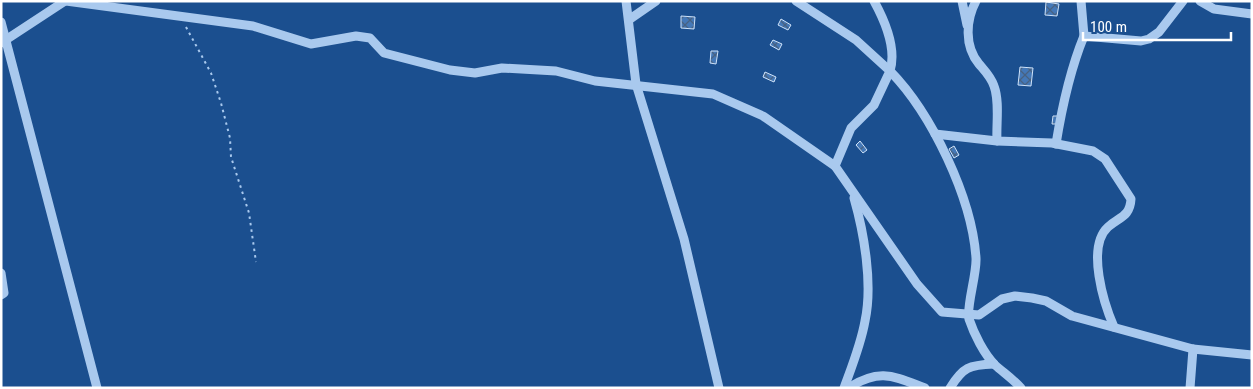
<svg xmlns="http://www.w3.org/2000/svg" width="1253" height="389" viewBox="0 0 1253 389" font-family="'Roboto Condensed',sans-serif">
<defs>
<pattern id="building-cross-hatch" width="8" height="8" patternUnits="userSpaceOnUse" patternTransform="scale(1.25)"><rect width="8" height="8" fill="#4478b7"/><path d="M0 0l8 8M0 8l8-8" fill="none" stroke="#486282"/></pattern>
</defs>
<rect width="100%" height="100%" fill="#1b4f8f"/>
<!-- building -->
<g fill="url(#building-cross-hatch)" stroke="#cfe3fa">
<polygon points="1046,2 1059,4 1057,16 1045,15"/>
<polygon points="681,16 695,17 694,29 681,28"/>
<polygon points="781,19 791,25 788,30 778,25"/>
<polygon points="773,40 782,44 779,50 770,45"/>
<polygon points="711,51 718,51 716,64 710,63"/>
<polygon points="1020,67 1033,68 1031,86 1018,85"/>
<polygon points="765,72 776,77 774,82 763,77"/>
<polygon points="1053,116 1058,116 1057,124 1052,124"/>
<polygon points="860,141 867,150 863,153 856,145"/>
<polygon points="954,146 959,155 954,158 949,149"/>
</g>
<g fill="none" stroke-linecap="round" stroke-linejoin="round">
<!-- path -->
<polyline stroke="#a9c9ee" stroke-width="2" stroke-dasharray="2.5 4" stroke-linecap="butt" points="186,27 211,73 221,103 230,138 231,157 249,213 256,262"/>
<!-- minor -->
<g stroke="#a9c9ee" stroke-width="9">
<polyline points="66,1 253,26 311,44 356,36 370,38 384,53 450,70 475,73 502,68 556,71 595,81 713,94 763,116 835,166 917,284 942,312 979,315 1002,299 1015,296 1032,298 1046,301 1072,316 1193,349 1252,355"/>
<polyline points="626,1 636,84 684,239 719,388"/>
<polyline points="796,1 856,40 890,71 874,105 851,128 835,166"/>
<path d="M874,1C885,21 897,48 890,71C932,114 972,198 976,258C977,274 966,307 969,319C974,334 984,354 995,365C1004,373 1013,379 1021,388"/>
<polyline points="962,1 967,25"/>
<path d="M976,1C966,20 964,46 979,64C985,71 991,77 994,86C1000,102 996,124 997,141"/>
<polyline points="1081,1 1084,36"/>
<polyline points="1200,1 1214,9 1252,14"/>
<polyline points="630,19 656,1"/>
<polyline points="1,22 97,388"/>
<polyline points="1,43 65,1"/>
<path d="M935,134L997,141L1052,143L1093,151L1105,159L1131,199C1130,217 1119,217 1108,227C1086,247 1104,304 1114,327"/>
<path d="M1056,144C1062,107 1070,70 1084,36L1141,41L1149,39L1159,32L1183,1"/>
<polyline points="1,273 4,293 1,295"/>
<path d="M844,388C852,366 861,344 865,321C873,284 864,233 854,198"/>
<path d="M848,388C880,368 893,376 925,388"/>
<path d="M950,388C963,367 969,365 994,364"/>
<polyline points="1190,388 1193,349"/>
</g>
</g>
<!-- border -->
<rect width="1253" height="389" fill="none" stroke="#ffffff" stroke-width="5"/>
<!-- scale -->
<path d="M1083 32v8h148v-8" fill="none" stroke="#ffffff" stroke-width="2.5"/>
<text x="1090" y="32" font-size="15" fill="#ffffff" stroke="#1b4f8f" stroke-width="4" paint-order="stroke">100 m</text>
</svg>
